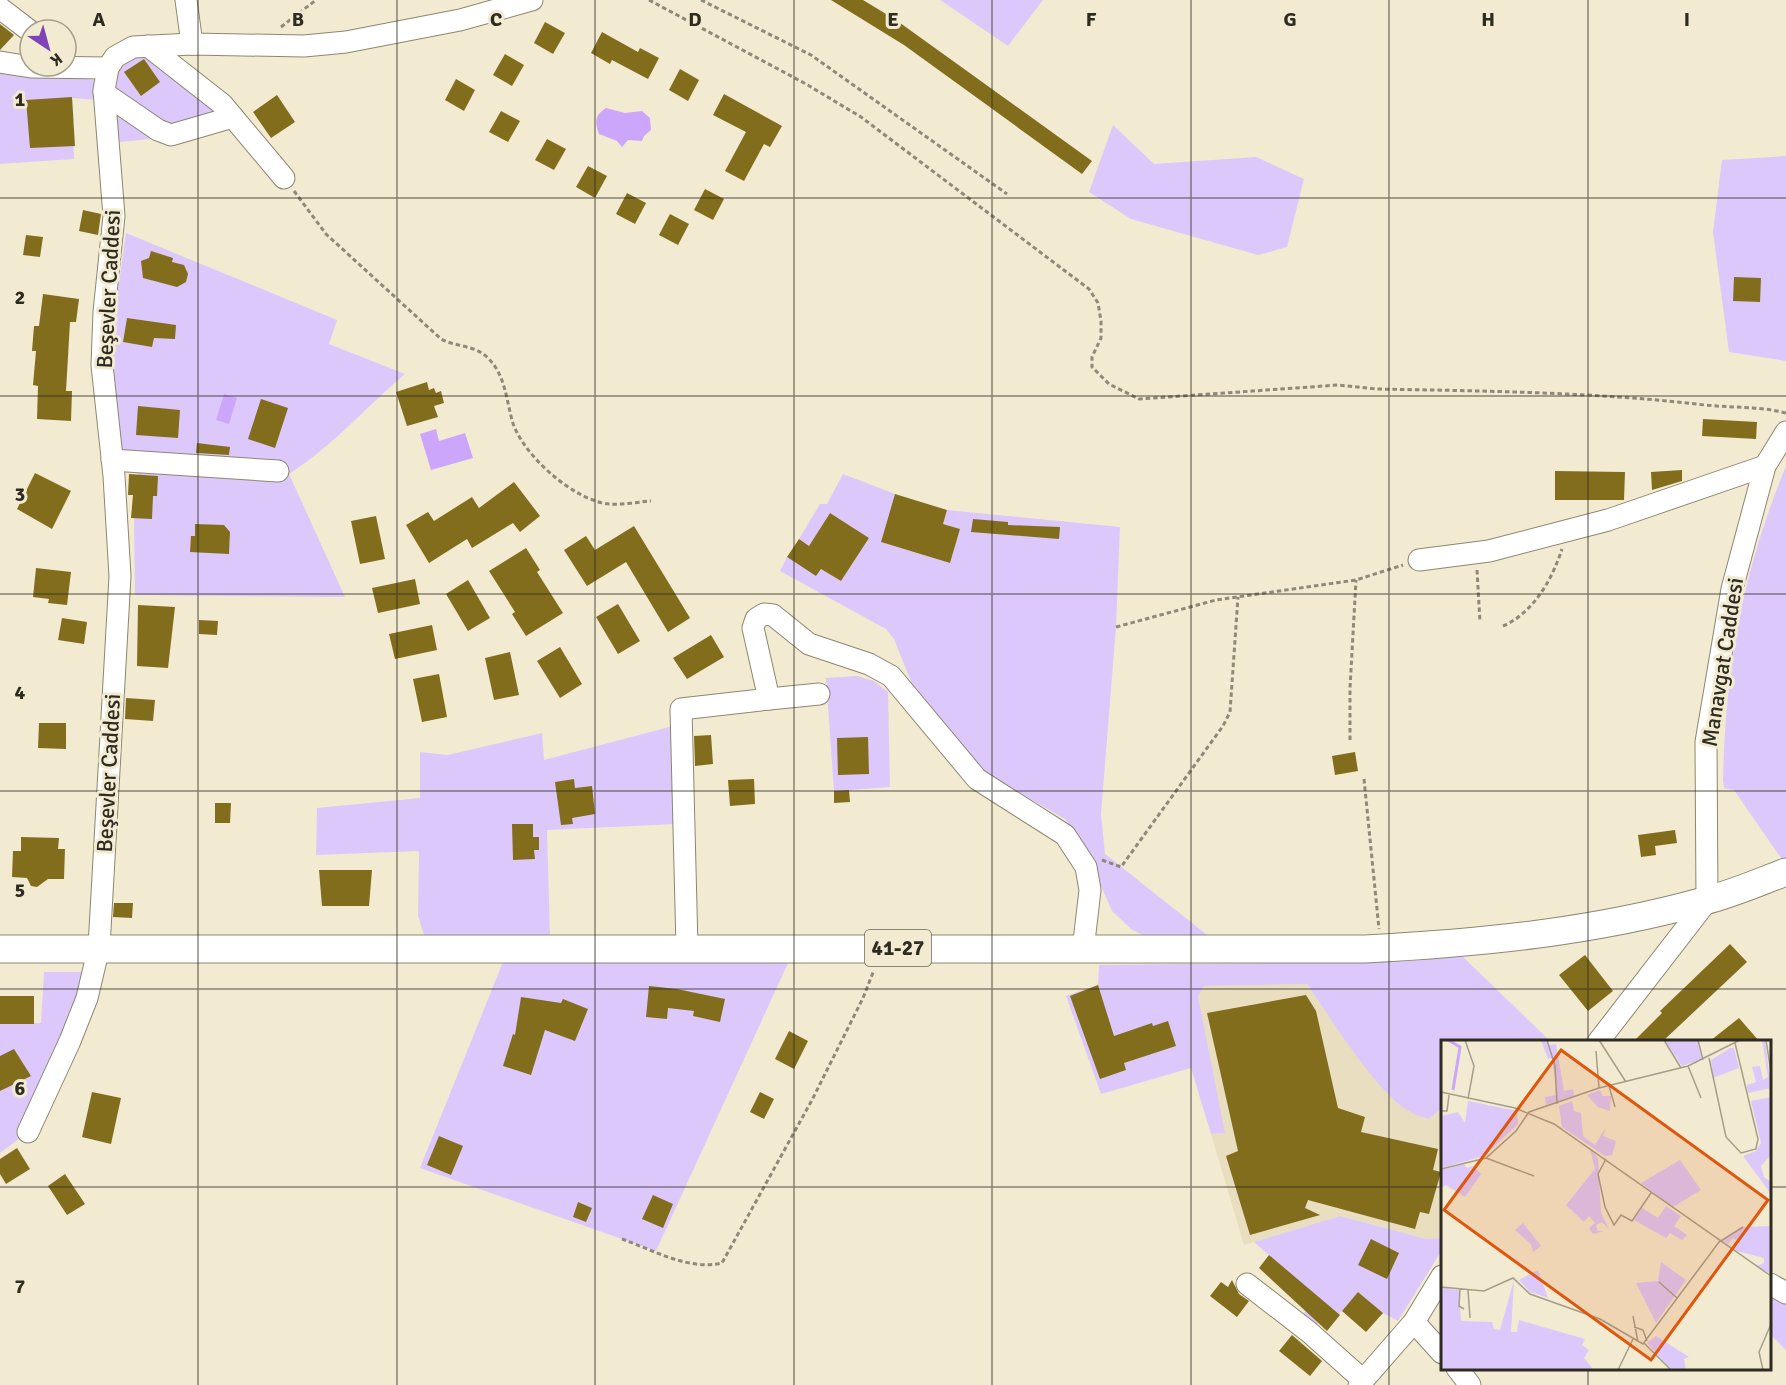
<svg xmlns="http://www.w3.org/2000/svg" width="1786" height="1385" viewBox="0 0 1786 1385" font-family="Signika,sans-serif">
<rect width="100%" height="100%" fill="#f2ebd2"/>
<!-- built -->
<polygon fill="#e9dfc0" points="1307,984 1362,1063 1392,1098 1429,1119 1442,1108 1442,1238 1426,1239 1340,1216 1244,1245 1211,1134 1224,1133 1198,996 1204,986"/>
<!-- green -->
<g fill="#ddc8fb">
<polygon points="940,0 1043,0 1008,46"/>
<path d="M158,54L233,117L161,138L120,142C115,118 101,67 134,57C141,55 150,55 158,54Z"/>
<polygon points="0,69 94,80 97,100 72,98 74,159 0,164"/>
<polygon points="1113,125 1154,164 1256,157 1304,179 1287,247 1258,255 1131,219 1089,192"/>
<polygon points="1786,156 1786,361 1729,352 1713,232 1722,160"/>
<path d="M126,233L337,320L329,344L405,374C364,409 334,445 289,474L345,597L135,595L134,518L138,472L288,474L281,463L120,450L113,358L114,319Z"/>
<path d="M1786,466V859L1783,861L1734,790L1724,788L1723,780C1726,663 1742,574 1786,466Z"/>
<polygon points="843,474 895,494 881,542 950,563 960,529 943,524 947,510 1120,527 1116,627 1101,814 1105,854 1216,942 1151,939 1131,929 1112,911 1082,842 1065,819 978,769 914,689 894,639 886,629 780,571 787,557 816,576 821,569 841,581 869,538 830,513 809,546 799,539 820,504 827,504"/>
<polygon points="857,676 874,681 888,692 890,787 834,791 826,678"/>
<polygon points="673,726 677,824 547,830 550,936 425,938 418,916 419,851 316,855 317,808 420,798 420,752 448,755 542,733 544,760"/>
<path d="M1461,955L1550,1041L1442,1042V1108L1429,1119C1424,1117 1417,1116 1412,1113C1377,1095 1331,1018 1307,984L1204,986L1198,996L1225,1133L1211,1134L1191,1068L1101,1094L1066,996L1098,985L1099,965L1345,962Z"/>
<polygon points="505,957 789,961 656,1251 420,1168"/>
<polygon points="44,972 92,972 28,1132 0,1153 0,1024 41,1023"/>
<polygon points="1340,1216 1426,1239 1442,1238 1442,1250 1398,1321 1383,1313 1358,1292 1339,1314 1331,1308 1316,1325 1300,1318 1317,1298 1254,1242"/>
<polygon points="1770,1284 1786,1293 1786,1350 1770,1334"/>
</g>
<!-- water -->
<g fill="#cba6fb">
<path d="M606,108L625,113L642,111L650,118L651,130L644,136L642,141L628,140L622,147L617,141L599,134C595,122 594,116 606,108Z"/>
<polygon points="224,394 237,398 229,424 216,420"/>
<polygon points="436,429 439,441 465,433 473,458 431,470 420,434"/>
</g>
<!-- building -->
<g fill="#826d1d">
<polygon points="831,0 863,0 896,20 1092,161 1082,174 904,45"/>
<polygon points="545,22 565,33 553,54 534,43"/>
<polygon points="0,24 14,35 0,50"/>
<polygon points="602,32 638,52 640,48 659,58 648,79 612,60 610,64 591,53"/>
<polygon points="505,54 524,65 512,86 493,75"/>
<polygon points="144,59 160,82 141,96 124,72"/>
<polygon points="680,69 699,80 688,101 669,90"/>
<polygon points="456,79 475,90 464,111 445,100"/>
<polygon points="724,94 782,126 770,147 764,144 744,181 725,171 746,132 713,115"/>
<polygon points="277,95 295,122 271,138 253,112"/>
<polygon points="72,97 75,146 30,148 26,100"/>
<polygon points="501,111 520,121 508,142 489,132"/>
<polygon points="547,139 566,149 554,170 535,160"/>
<polygon points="588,166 607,176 595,198 576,187"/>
<polygon points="705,189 724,199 713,220 694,210"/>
<polygon points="627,193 646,203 635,224 616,214"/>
<polygon points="83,210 101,214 98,235 79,231"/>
<polygon points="670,214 689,224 678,245 659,235"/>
<polygon points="26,235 43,237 40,257 23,255"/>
<polygon points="151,251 173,258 172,262 184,265 188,274 186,282 177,287 143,278 141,261 149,258"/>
<polygon points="1734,277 1761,278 1760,302 1733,301"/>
<polygon points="43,294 79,299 76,322 70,322 66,391 72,391 71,421 37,419 38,386 33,385 36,351 32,351 34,326 39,326"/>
<polygon points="127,318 176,325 175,339 154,338 152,347 123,342"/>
<polygon points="427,382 429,390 434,388 436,393 441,391 444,403 434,406 438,417 407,426 396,392"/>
<polygon points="261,399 288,408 275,448 248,439"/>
<polygon points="138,406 180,410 178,438 136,435"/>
<polygon points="1703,419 1757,422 1756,439 1702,436"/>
<polygon points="197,443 230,447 229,455 196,453"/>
<polygon points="1682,470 1682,481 1652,490 1651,472"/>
<polygon points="1555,471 1625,472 1624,500 1555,500"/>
<polygon points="35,473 71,491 52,529 17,509"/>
<polygon points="129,474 158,476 157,496 153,496 152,519 131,518 133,495 128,495"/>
<polygon points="514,482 540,516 520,532 513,523 472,548 467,539 429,563 406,525 428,512 434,521 472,497 479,508"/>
<polygon points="895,494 947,510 943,524 960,529 950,563 881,542"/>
<polygon points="830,513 869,538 841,581 821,569 816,576 787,557 799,539 809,546"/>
<polygon points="376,516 385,559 360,564 351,521"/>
<polygon points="973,519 1008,522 1008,525 1060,527 1059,539 971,532"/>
<polygon points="195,524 224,525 230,532 229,554 190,552 191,536 195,536"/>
<polygon points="634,526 690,618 668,632 626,562 587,586 564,550 586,536 595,550"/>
<polygon points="526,548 540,570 537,572 563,613 526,636 512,614 515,612 489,571"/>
<polygon points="36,568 71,572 67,605 48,603 49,599 33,597"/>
<polygon points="415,579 420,604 378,613 372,588"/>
<polygon points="468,580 490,618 468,631 446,594"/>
<polygon points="618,604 640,641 618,654 596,617"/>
<polygon points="138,605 175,607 168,668 137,666"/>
<polygon points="62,618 87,622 84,644 58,640"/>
<polygon points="199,620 218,621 217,635 199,634"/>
<polygon points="432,625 437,650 395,659 389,634"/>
<polygon points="711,635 724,657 687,679 673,658"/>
<polygon points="560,647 582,684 560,698 537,661"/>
<polygon points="510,652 519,695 494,700 485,658"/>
<polygon points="439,674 447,717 422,722 413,679"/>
<polygon points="126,698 155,700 153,721 125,719"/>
<polygon points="39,723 66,723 66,749 38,748"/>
<polygon points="711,735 713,764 695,766 694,736"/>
<polygon points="868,737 869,774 838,775 837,738"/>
<polygon points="1355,752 1358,771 1335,775 1332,756"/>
<polygon points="574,779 575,788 592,786 595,814 572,818 573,824 561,825 555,782"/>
<polygon points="754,779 755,804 730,806 728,780"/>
<polygon points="849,790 850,802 834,803 834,791"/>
<polygon points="215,803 231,803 230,823 215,823"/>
<polygon points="512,824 533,824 533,837 539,837 539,850 534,850 535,859 513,860"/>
<polygon points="1675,830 1677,843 1655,846 1656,855 1641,857 1638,835"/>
<polygon points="21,837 59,838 58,849 65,849 64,879 48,879 37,887 31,886 27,878 12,877 13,851 21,851"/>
<polygon points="319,870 372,870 369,906 322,906"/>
<polygon points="114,903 133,903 132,918 113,917"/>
<polygon points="1730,944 1747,962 1663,1041 1634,1041 1662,1013 1660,1011"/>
<polygon points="1585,955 1613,991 1588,1011 1559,975"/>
<polygon points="1098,985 1114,1036 1152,1023 1153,1026 1168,1021 1176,1046 1124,1063 1126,1070 1100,1079 1070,996"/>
<polygon points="649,986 677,989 725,999 720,1022 693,1016 694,1011 668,1008 667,1019 646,1017"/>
<polygon points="1306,995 1316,1011 1338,1108 1365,1117 1361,1132 1438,1149 1433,1170 1441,1172 1429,1214 1420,1212 1415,1229 1308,1200 1305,1208 1320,1215 1250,1235 1226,1156 1238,1151 1207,1013"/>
<rect x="0" y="996" width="34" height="28"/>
<polygon points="521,997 561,1003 563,999 588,1009 575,1041 545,1030 531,1075 503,1066 513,1034 515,1035"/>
<polygon points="1739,1018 1759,1041 1710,1041"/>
<polygon points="789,1031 808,1041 794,1069 775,1059"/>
<polygon points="14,1049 31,1076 0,1091 0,1056"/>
<polygon points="92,1092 121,1098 111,1144 82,1137"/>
<polygon points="760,1092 774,1099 764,1119 750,1112"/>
<polygon points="439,1136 463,1146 451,1175 427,1165"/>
<polygon points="17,1148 30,1169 6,1184 0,1174 0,1159"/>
<polygon points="65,1174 85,1204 67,1215 48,1186"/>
<polygon points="653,1195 673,1204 663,1228 642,1219"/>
<polygon points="578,1202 592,1208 586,1222 573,1217"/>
<polygon points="1371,1239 1399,1253 1387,1279 1358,1265"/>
<polygon points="1269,1255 1340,1315 1327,1331 1259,1268"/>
<polygon points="1232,1280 1239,1294 1249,1301 1237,1317 1210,1296 1221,1282 1228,1287"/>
<polygon points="1358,1292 1383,1313 1366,1332 1342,1311"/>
<polygon points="1292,1335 1322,1361 1310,1376 1279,1351"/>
</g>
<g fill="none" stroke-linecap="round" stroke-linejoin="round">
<defs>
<g id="minor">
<polyline points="186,0 192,44"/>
<polyline points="0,8 30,31"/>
<polyline points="148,46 222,104 284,178"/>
<polyline points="0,62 31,67 108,68"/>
<polyline points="104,93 158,130 171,135 233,117"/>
<polyline points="112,460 278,471"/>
<polyline points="1419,560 1489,551 1608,520 1765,466"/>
<polyline points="769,699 819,694"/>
<polyline points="687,947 681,709 769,699 753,628 756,619 764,614 773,615 809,644 869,664 891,676 977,779 1065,835 1086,867 1090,890 1083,950"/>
<polyline points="1598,1042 1707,901 1706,742 1732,589 1765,466 1786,432"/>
<polyline points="28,1132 70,1041 87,998 99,947 120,576 114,476 102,365 104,312 114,216 104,90 108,68 115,57 133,47 192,44 304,46 346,42 460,20 532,0"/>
<polyline points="1247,1284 1309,1332 1363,1380"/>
<polyline points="1770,1284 1786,1293"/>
<polyline points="1414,1322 1442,1353"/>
<polyline points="1457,1368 1470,1385"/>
<polyline points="1359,1385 1414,1322 1442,1276"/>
</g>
<path id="major" d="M0,949H1365C1480,943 1593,932 1704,901C1732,894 1759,882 1786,872"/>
</defs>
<!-- minor casing -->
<use href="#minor" stroke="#8d8670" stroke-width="23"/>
<!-- major casing -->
<use href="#major" stroke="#8d8670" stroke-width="29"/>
<!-- path -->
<g stroke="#8e8978" stroke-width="3" stroke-dasharray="4.5 3" stroke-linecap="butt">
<path d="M649,0L806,84L861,117L1089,289L1098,303L1101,321V338L1092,357V367L1109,384L1139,399L1338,385L1376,389C1485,391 1596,392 1705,405C1732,408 1759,406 1786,413"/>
<polyline points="701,0 811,55 1007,194"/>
<polyline points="281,27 316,0"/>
<path d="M294,191L326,234L441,339C456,347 474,345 487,357C505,374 506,398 512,420C521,454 575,502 610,504C623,505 638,502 651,501"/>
<polyline points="1477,570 1480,622"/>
<path d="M1503,626C1533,613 1552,580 1562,549"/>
<polyline points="1116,627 1216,600 1356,580 1403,565"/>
<polyline points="1350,740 1350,688 1356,580"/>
<polyline points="1364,779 1379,929"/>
<polyline points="1102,860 1121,867 1223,726 1230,712 1238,597"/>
<path d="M622,1239C653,1250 689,1271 722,1263L812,1100L863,998L874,970"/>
</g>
<!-- minor -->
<use href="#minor" stroke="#fff" stroke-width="21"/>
<!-- major -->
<use href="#major" stroke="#fff" stroke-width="27"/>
</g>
<!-- grid -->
<path fill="none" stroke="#2e2b21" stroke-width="1.5" stroke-opacity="0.55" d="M198,0V1385M397,0V1385M595,0V1385M794,0V1385M992,0V1385M1191,0V1385M1389,0V1385M1588,0V1042M0,198H1786M0,396H1786M0,594H1786M0,791H1786M0,989H1786M0,1187H1442M1770,1187H1786M1588,1368V1385"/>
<g text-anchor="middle" stroke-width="6" stroke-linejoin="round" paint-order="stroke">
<!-- shield labels -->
<rect fill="#f2ebd2" stroke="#696556" stroke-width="1.5" x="865" y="930" width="66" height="36" rx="4.5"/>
<g font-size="21" font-weight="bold" fill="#2e2b21">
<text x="898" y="955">41-27</text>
</g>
<!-- street labels -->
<g font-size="22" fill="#2e2b21" stroke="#f2ebd2">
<text transform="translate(108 289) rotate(-87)" y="8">Beşevler Caddesi</text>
<text transform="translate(1722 662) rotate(-81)" y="8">Manavgat Caddesi</text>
<text transform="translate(108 773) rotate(-87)" y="8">Beşevler Caddesi</text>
</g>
</g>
<!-- overview -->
<g transform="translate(1441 1040)">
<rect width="330" height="330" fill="#f2ebd2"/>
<path d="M100,0H106L107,5L115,4L123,51L132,49L133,56L105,65L104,57L116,55L111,18L107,19ZM224,0H256L261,19L241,26ZM321,0H324L330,48L307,53L306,45L315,42L311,27L319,26L322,40L327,37ZM289,8H293L298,28L272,38L270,20ZM159,50L162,56H170L169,71L157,67L146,55ZM330,57V115L320,126L323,137L330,142V154L302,116L315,111L320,103L310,61ZM27,61L76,71L77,84L43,116L0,128V76L17,72L24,83ZM131,61L133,71L140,73L142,96L154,105L165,87L162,96L175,101L171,115L164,116L121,87L118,66ZM149,109L157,118L160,173L168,189L161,182L155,185L157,191H163L152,194L148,188L154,183L148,176L143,182L125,165L154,129ZM239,120L260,150L232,167L200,143ZM23,124L26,128L32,126L40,134L24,157L5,145L0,148V130ZM225,166L240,176L233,186L246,195L241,200L229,193L225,198L193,180L201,168L217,178ZM82,183L100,206L92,212L90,204L74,190ZM330,186V234L316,226L323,223V218L292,210L298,203L292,198L287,204L281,200L302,187ZM220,222L245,240L215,283L195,243L217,241ZM97,230L107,258L89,252L78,240ZM73,240L70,292H76L78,280L144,299L141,305L148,310L143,318L153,330H0V247L18,250L20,281L51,282L53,289L59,290ZM215,296L248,317L243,319L245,330H231L206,303Z" fill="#ddc8fb"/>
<path fill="none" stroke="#cba6fb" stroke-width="3" d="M7,0L19,7L12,50"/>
<path fill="none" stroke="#a49e8b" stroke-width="1.5" d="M24,0L33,26L27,59M106,0L114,26L116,64M158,0L185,42M223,0L240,28M257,0L262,20M325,0L330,32M155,11L158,48M268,18L285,97L300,113L315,109L317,99L294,3M247,26L260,58M168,46L174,67M0,52L74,68L113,84L330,236M0,71H6L8,55M45,118L93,136M165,119L157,134L164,167L173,185L180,175L191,181L210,153M0,129L45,118L75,91L88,72L158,48L247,26L299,0M218,242L236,258M0,247L43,251L72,238L89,254L159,279L202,304L278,202L302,187M19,249L18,266L23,269M27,250L29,278M192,276L197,302M193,287L202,290L206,301M203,303L230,330M177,330L192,299M322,330L318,312L330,284"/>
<path fill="#df570d" fill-opacity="0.15" stroke="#df570d" stroke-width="3" d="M120,10L327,160L210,320L3,170Z"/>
<rect width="330" height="330" fill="none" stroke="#2e2b21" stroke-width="3"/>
</g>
<g font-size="20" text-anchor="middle" font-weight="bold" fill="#2e2b21" stroke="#f2ebd2" stroke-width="6" stroke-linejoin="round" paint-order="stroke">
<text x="99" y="26">A</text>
<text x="298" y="26">B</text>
<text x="496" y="26">C</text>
<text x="695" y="26">D</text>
<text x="893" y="26">E</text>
<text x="1091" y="26">F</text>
<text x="1290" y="26">G</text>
<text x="1488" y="26">H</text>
<text x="1687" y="26">I</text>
<text x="20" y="106">1</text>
<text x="20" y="304">2</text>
<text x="20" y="501">3</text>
<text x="20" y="699">4</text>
<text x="20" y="897">5</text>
<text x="20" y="1095">6</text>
<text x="20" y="1293">7</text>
</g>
<!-- north arrow -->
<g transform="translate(48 48) rotate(144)"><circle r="28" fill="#f2ebd2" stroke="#a49e8b" stroke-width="1.5"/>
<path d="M0-4.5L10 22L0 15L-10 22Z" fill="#7e43b9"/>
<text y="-9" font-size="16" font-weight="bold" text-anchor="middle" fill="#2e2b21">K</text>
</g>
</svg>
